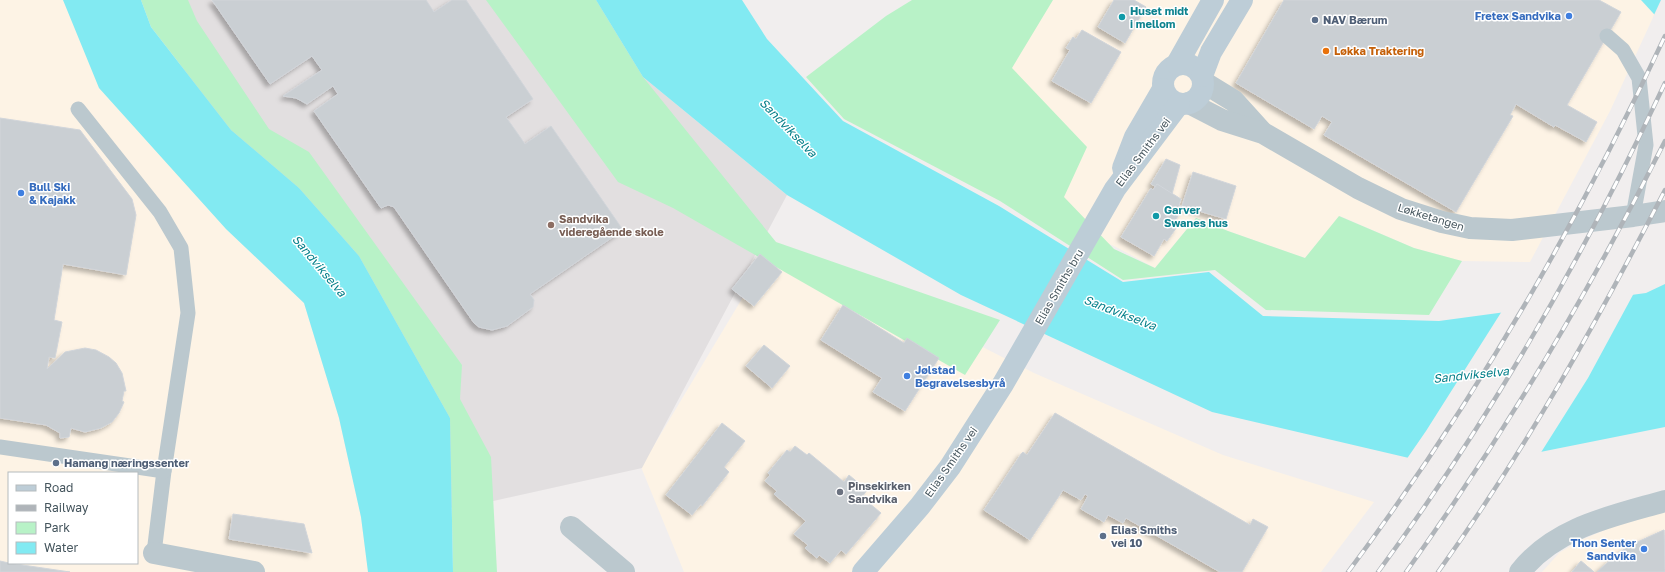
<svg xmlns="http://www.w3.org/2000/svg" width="1665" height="572" viewBox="0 0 1665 572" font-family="'Golos Text',sans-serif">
<defs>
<filter id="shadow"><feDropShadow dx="-3.5" dy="3.5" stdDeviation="2" flood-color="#0004"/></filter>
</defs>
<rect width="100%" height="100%" fill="#f1eeee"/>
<!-- commercial -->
<g fill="#fdf3e5" fill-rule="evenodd">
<path d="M0,0H63L72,21L226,229L304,303L339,418L361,517L368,572H0ZM9,473H137V563H9Z"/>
<polygon points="1007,0 1661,0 1610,111 1530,262 1462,261 1414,248 1340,216 1305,258 1228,231 1196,218 1155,268 1118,248 896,143"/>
<polygon points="776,242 1034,373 1223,455 1374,502 1321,572 684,572 641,467"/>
<polygon points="1665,508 1665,572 1542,572 1559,553 1579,541 1633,518"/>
</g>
<!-- education -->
<polygon fill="#e2dfe0" points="141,0 596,0 643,77 787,195 642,468 453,510"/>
<!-- green -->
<g fill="#b8f2c7">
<polygon points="141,0 188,0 197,21 269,129 309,152 462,365 460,399 491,457 497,572 453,572 450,418 359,256 299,188 231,130 151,27"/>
<polygon points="486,0 596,0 643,77 776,242 1000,320 965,375 673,208 618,182"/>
<polygon points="912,0 1053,0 1012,68 1087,147 1064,197 1114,249 1155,268 1196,218 1228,231 1305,258 1339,216 1414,248 1462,261 1429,315 1266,310 1215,270 1123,280 1000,201 844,119 806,77 886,16"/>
</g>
<!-- water -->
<g fill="#82eaf2">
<polygon points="63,0 141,0 151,27 231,130 299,188 359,256 450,418 453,572 368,572 361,517 339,418 304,303 226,229 99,88"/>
<polygon points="596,0 742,0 767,39 843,121 999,206 1123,282 1209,272 1263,316 1439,321 1646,293 1665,284 1665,427 1456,469 1212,412 961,295 787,195 643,77"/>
<polygon points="1641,0 1665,0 1665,26"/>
</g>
<!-- pier -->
<g fill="#f1eeee">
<polygon points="1661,0 1665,0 1665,28 1653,17"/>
<polygon points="1634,293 1588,378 1540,454 1456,471 1406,460 1426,431 1502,311"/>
</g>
<!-- building -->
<g fill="#cacfd3" stroke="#d1d5da" filter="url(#shadow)">
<polygon points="212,0 426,0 434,12 452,0 466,0 533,99 506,117 525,144 551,126 623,230 530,294 534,300 533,307 507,326 492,330 479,327 474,323 394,207 388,205 381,208 314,111 338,94 333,86 307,104 296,98 283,96 322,70 312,56 270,84"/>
<polygon points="1114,0 1134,0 1146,7 1125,43 1098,27"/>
<polygon points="1284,0 1599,0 1621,12 1567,105 1597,122 1586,142 1555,125 1554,127 1516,104 1510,115 1513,116 1456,212 1324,135 1332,122 1322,116 1314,129 1236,83"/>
<polygon points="1082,30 1121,52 1091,103 1052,81 1070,50 1066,48 1073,37 1076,39"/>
<polygon points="0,118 80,130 132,199 136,215 126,275 63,264 54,320 62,322 55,358 49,357 47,369 65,352 85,348 96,350 109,357 116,363 122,373 126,391 124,391 122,401 124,402 119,413 112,422 101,428 85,432 71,428 69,437 60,438 60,433 46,425 0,418"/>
<polygon points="1166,159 1180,165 1172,194 1157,184 1156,187 1151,184"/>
<polygon points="1193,172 1236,186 1226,219 1182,206"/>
<polygon points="1157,184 1181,199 1179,205 1183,208 1173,224 1177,227 1167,241 1164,239 1154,256 1121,237 1151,188 1153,190"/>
<polygon points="760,254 782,272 754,306 732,289"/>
<polygon points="843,305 904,343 907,338 939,358 905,411 873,392 882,378 821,340"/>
<polygon points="764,345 790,366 772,388 746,366"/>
<polygon points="1055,413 1250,525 1253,519 1268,527 1242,572 1220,572 1126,518 1123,523 1108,515 1104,522 1081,509 1088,496 1085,494 1081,500 1063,490 1030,540 984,510 1021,454 1023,452 1027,455"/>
<polygon points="722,423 745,441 724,467 729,472 702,506 701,504 692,515 666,495"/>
<polygon points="795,446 807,455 809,453 844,482 849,475 867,490 862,497 881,513 846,554 841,550 830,563 819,555 817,558 805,548 808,545 794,534 806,521 774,494 777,491 765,481 770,475 768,473 787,450 790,452"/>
<polygon points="233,514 304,524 312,553 229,539"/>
<polygon points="1664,530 1665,572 1597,572 1617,554 1631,545"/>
<polygon points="1664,530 1665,572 1597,572 1617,554 1631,545"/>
<polygon points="0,561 9,563 70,572 0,572"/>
<polygon points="1581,561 1594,572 1572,572"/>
<polygon points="1581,561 1594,572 1572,572"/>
</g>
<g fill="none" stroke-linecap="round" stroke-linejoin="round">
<!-- lane -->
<g stroke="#bbc8ce" stroke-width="15">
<polyline points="1607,36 1623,50 1639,78 1646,145 1633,216"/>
<polyline points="78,109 160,212 181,248 188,313 164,471 154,553"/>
<polyline points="0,447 164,471"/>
</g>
<!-- street -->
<g stroke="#bbc8ce" stroke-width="22">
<polyline points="1203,82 1234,101 1262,132"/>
<polyline points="1189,103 1222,120 1263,133 1358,188 1401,209 1442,222 1470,228 1512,230 1633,216 1665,211"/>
<polyline points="571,527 624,572"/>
<polyline points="154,553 254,572"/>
<path d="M1520,572C1555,527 1613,516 1665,501"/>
</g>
<!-- secondary -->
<g stroke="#bdcdd7" stroke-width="22">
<circle cx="1183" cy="84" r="20"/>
<polyline points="1177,64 1213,0"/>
<polyline points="1202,76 1211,52 1242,0"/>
<polyline points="1123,168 1135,137 1163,89"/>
<polyline points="863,572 920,506 950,467 1003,384 1115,189 1179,104"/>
</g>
<defs>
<g id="rail">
<path d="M1348,572C1473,405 1577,225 1665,36"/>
<path d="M1378,572C1490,420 1585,254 1665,83"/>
<path d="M1406,572C1504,435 1590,291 1665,141"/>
<path d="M1438,572C1525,451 1597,322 1665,190"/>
</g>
</defs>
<!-- rail casing -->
<use href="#rail" stroke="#afb4b9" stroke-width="4.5"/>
<!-- rail -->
<use href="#rail" stroke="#fff" stroke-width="3" stroke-dasharray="9" stroke-linecap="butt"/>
</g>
<!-- markers -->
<g fill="#3f7fe0" stroke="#fff" stroke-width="1.5">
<circle cx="1569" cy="16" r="4"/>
<circle cx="21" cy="193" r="4"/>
<circle cx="907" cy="376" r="4"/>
<circle cx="1644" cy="549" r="4"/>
</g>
<g fill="#0f9aa8" stroke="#fff" stroke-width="1.5">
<circle cx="1122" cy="17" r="4"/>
<circle cx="1156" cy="216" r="4"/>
</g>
<g fill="#5c6f8a" stroke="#fff" stroke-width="1.5">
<circle cx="1315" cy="20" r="4"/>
<circle cx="56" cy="463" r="4"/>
<circle cx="1103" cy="536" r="4"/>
</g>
<circle fill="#e8710a" stroke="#fff" stroke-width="1.5" cx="1326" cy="51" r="4"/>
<circle fill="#8d6e63" stroke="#fff" stroke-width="1.5" cx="551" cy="225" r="4"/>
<circle fill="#6b7280" stroke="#fff" stroke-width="1.5" cx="840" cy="492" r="4"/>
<g text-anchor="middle" stroke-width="3" stroke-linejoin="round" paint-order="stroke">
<!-- culture labels -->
<g font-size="11" font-weight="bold" fill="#0d838f" stroke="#fff" text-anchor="start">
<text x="1130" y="15">Huset midt<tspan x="1130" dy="13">i mellom</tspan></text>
<text x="1164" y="214">Garver<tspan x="1164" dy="13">Swanes hus</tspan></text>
</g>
<!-- shop labels -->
<g font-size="11" font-weight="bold" fill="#366cbe" stroke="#fff" text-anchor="end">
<text x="1561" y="20">Fretex Sandvika</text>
<text x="29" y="191" text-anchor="start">Bull Ski<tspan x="29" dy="13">&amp; Kajakk</tspan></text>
<text x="915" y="374" text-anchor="start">Jølstad<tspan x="915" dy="13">Begravelsesbyrå</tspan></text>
<text x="1636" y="547">Thon Senter<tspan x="1636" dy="13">Sandvika</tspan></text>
</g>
<!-- service labels -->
<g font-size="11" font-weight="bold" fill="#4e5e75" stroke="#fff" text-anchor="start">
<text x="1323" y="24">NAV Bærum</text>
<text x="64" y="467">Hamang næringssenter</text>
<text x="1111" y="534">Elias Smiths<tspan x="1111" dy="13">vei 10</tspan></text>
</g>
<!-- food labels -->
<g font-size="11" font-weight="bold" fill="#c56008" stroke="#fff" text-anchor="start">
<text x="1334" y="55">Løkka Traktering</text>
</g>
<!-- street labels -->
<g font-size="11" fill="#45555d" stroke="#fff">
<text transform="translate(1143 152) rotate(-53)" y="4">Elias Smiths vei</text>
<text transform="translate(1431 217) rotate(17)" y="4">Løkketangen</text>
<text transform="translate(1059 287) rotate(-60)" y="4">Elias Smiths bru</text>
<text transform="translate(951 462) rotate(-55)" y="4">Elias Smiths vei</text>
</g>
<!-- education labels -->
<g font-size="11" font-weight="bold" fill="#785e54" stroke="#fff" text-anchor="start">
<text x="559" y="223">Sandvika<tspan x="559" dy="13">videregående skole</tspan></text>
</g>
<!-- worship labels -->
<g font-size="11" font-weight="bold" fill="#5b616d" stroke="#fff" text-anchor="start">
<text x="848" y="490">Pinsekirken<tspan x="848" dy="13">Sandvika</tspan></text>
</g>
<!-- water labels -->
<g font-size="12" font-style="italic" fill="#06808a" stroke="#fff">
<text transform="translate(788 128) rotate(46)" y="4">Sandvikselva</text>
<text transform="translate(319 266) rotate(50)" y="4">Sandvikselva</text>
<text transform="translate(1120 313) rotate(21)" y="4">Sandvikselva</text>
<text transform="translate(1471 375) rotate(-6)" y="4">Sandvikselva</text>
</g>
</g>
<!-- legend -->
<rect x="8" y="472" width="130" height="92" fill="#ffffff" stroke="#b5bbbe"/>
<rect x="16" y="485" width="20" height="6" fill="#bdcdd7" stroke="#b5bbbe"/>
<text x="44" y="492" font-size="12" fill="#45555d">Road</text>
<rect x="16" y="505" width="20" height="6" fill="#afb4b9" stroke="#b5bbbe"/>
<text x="44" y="512" font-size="12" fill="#45555d">Railway</text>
<rect x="16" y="522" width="20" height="12" fill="#b8f2c7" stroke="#b5bbbe"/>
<text x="44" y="532" font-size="12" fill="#45555d">Park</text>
<rect x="16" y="542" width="20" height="12" fill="#82eaf2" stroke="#b5bbbe"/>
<text x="44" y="552" font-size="12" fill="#45555d">Water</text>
</svg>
